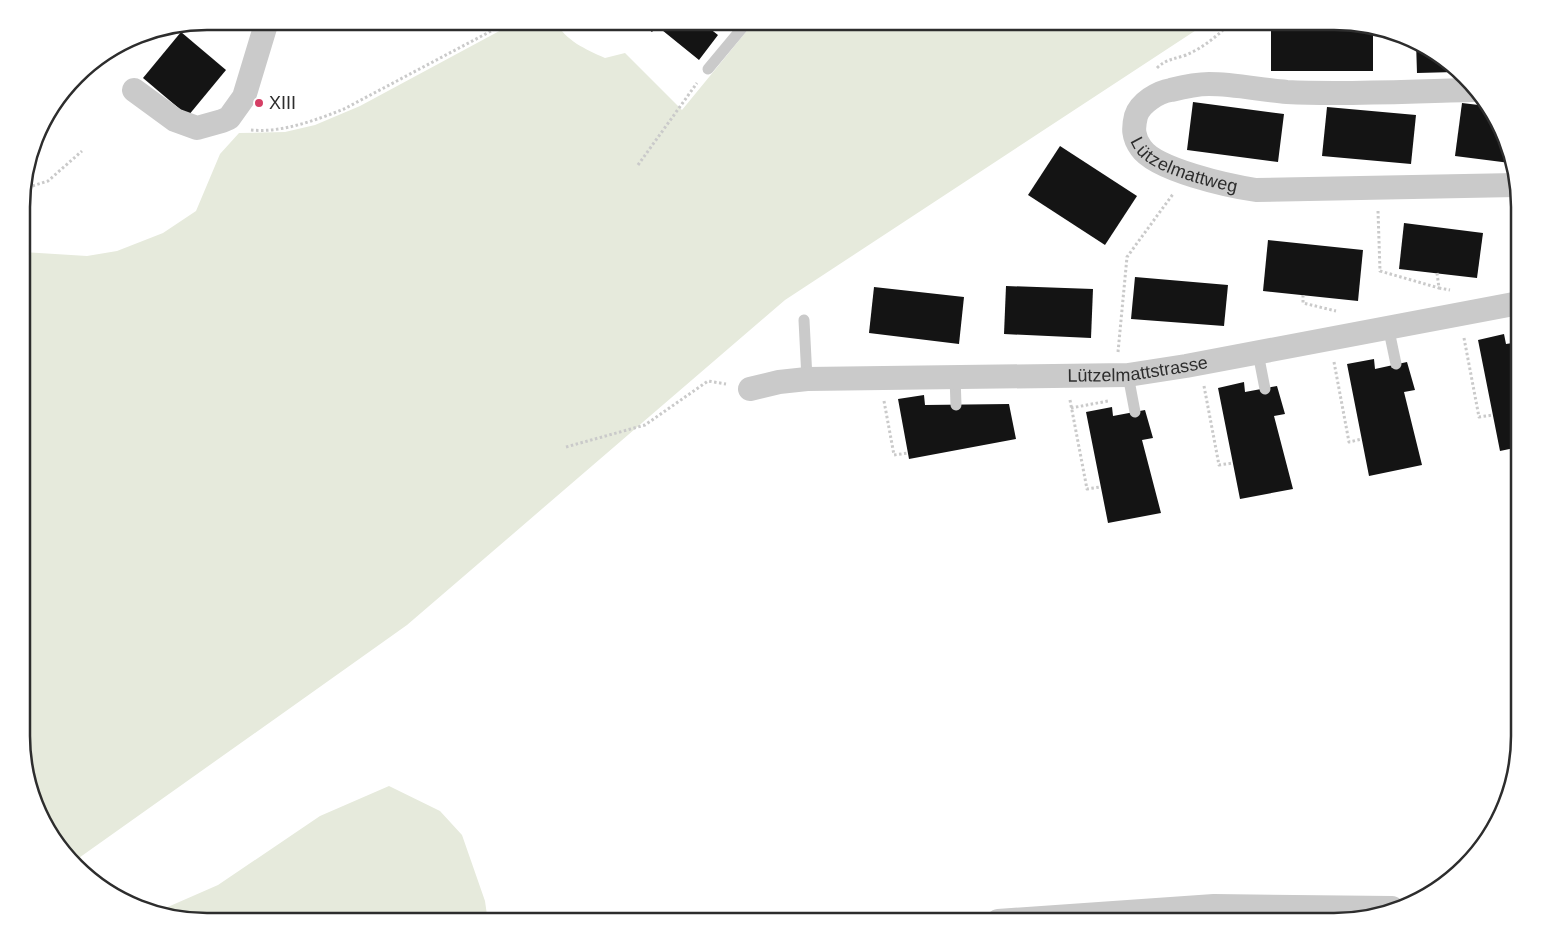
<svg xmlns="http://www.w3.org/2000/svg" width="1541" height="943" viewBox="0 0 1541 943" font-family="Arial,sans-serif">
<rect width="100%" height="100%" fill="#fff"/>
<!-- green -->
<g fill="#e6eadc">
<path d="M518,21H555C566,41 585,49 605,58L625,53L682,110L755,21H1210L785,300L407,625L76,860L46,829L23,760V252L87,256L117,251L163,233L196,211L220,154L239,133L285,132L315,125L360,106Z"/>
<polygon points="389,786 440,811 462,835 485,901 488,922 206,922 154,913 218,885 320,816"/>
</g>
<!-- building -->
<g fill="#141414">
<polygon points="638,21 700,21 718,35 699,60 657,26 652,32"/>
<polygon points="1271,21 1335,21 1373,28 1373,71 1271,71"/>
<polygon points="181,32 226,70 188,116 143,78"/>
<polygon points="1416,42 1437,52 1455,72 1417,73"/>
<polygon points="1193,102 1284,114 1278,162 1187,150"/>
<polygon points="1462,103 1487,106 1495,114 1510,163 1455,156"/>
<polygon points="1327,107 1416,115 1411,164 1322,156"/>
<polygon points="1060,146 1137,196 1105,245 1028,195"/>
<polygon points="1404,223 1483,233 1477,278 1399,269"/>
<polygon points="1268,240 1363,250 1358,301 1263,291"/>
<polygon points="1135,277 1228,285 1224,326 1131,319"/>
<polygon points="1006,286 1093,289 1091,338 1004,334"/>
<polygon points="874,287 964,297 959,344 869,333"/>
<polygon points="1504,334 1506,344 1519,342 1519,447 1500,451 1478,340"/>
<polygon points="1374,359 1375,369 1407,362 1415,390 1404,392 1422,465 1369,476 1347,364"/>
<polygon points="1244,382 1245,392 1277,386 1285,414 1274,416 1293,489 1240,499 1218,388"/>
<polygon points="924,395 925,405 1009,404 1016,439 909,459 898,399"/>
<polygon points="1112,407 1113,416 1145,410 1153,438 1142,440 1161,513 1108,523 1086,412"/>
</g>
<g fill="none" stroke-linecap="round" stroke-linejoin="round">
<!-- path -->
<g stroke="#cacaca" stroke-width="3" stroke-dasharray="2.5 2.5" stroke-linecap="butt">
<path d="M1157,68C1166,59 1175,59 1186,55C1203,48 1220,34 1232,21"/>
<path d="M251,130C282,133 316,120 344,109L510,21"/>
<polyline points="638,165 697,83"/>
<polyline points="23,189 48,181 82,151"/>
<polyline points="1378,211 1380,271 1439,288"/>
<polyline points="1437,273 1439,288 1450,290"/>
<polyline points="1303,295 1303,303 1336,311"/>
<polyline points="1464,338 1479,417 1493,415"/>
<polyline points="1118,352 1127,257 1173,194"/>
<polyline points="1334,362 1349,442 1362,439"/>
<polyline points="1204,386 1219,465 1233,463"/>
<polyline points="1070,400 1087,489 1100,487"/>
<polyline points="884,401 894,455 908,453"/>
<polyline points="1071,408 1108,401"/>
<polyline points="566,447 645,425 708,381 726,384"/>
</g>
<!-- service -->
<g stroke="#cacaca" stroke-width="11">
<polyline points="708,69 748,21"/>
<polyline points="804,320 807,379"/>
<polyline points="1388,326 1396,364"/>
<polyline points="1258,353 1265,389"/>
<polyline points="1128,375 1135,412"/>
<polyline points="955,377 956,405"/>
</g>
<!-- minor -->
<g stroke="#cacaca" stroke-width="24">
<polyline points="134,90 175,120 197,128 222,121 229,118 244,97 267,21"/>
<path id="s1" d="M1473,90C1411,91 1349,95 1287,92C1261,90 1235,84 1209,84C1197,84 1183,87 1171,90C1158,92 1140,103 1136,116C1133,128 1133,137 1141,148C1156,170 1229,186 1256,190L1516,185"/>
<path id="s2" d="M750,389L779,382L807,379L1128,375L1186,366L1519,303"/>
<polyline points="998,921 1214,906 1392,908"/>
</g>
</g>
<!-- markers -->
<circle fill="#d53e65" stroke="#fff" stroke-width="2" cx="259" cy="103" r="5"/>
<g text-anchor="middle" stroke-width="5" stroke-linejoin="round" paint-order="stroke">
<!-- poi labels -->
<g font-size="18" fill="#2d2d2d" stroke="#fff" text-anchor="start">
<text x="269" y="109">XIII</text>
</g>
<!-- street labels -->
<g font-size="18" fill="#2d2d2d" stroke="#fff">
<text dy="6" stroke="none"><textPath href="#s1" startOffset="429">Lützelmattweg</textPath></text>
<text dy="6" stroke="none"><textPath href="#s2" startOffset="389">Lützelmattstrasse</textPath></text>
</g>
</g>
<!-- crop -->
<path d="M0 0H1541V943H0ZM207 30H1334A177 177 0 0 1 1511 207V736A177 177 0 0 1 1334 913H207A177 177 0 0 1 30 736V207A177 177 0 0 1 207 30Z" fill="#fff" fill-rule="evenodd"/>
<path fill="none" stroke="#2d2d2d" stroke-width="2.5" d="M207 30H1334A177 177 0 0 1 1511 207V736A177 177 0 0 1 1334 913H207A177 177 0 0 1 30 736V207A177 177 0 0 1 207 30Z"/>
</svg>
